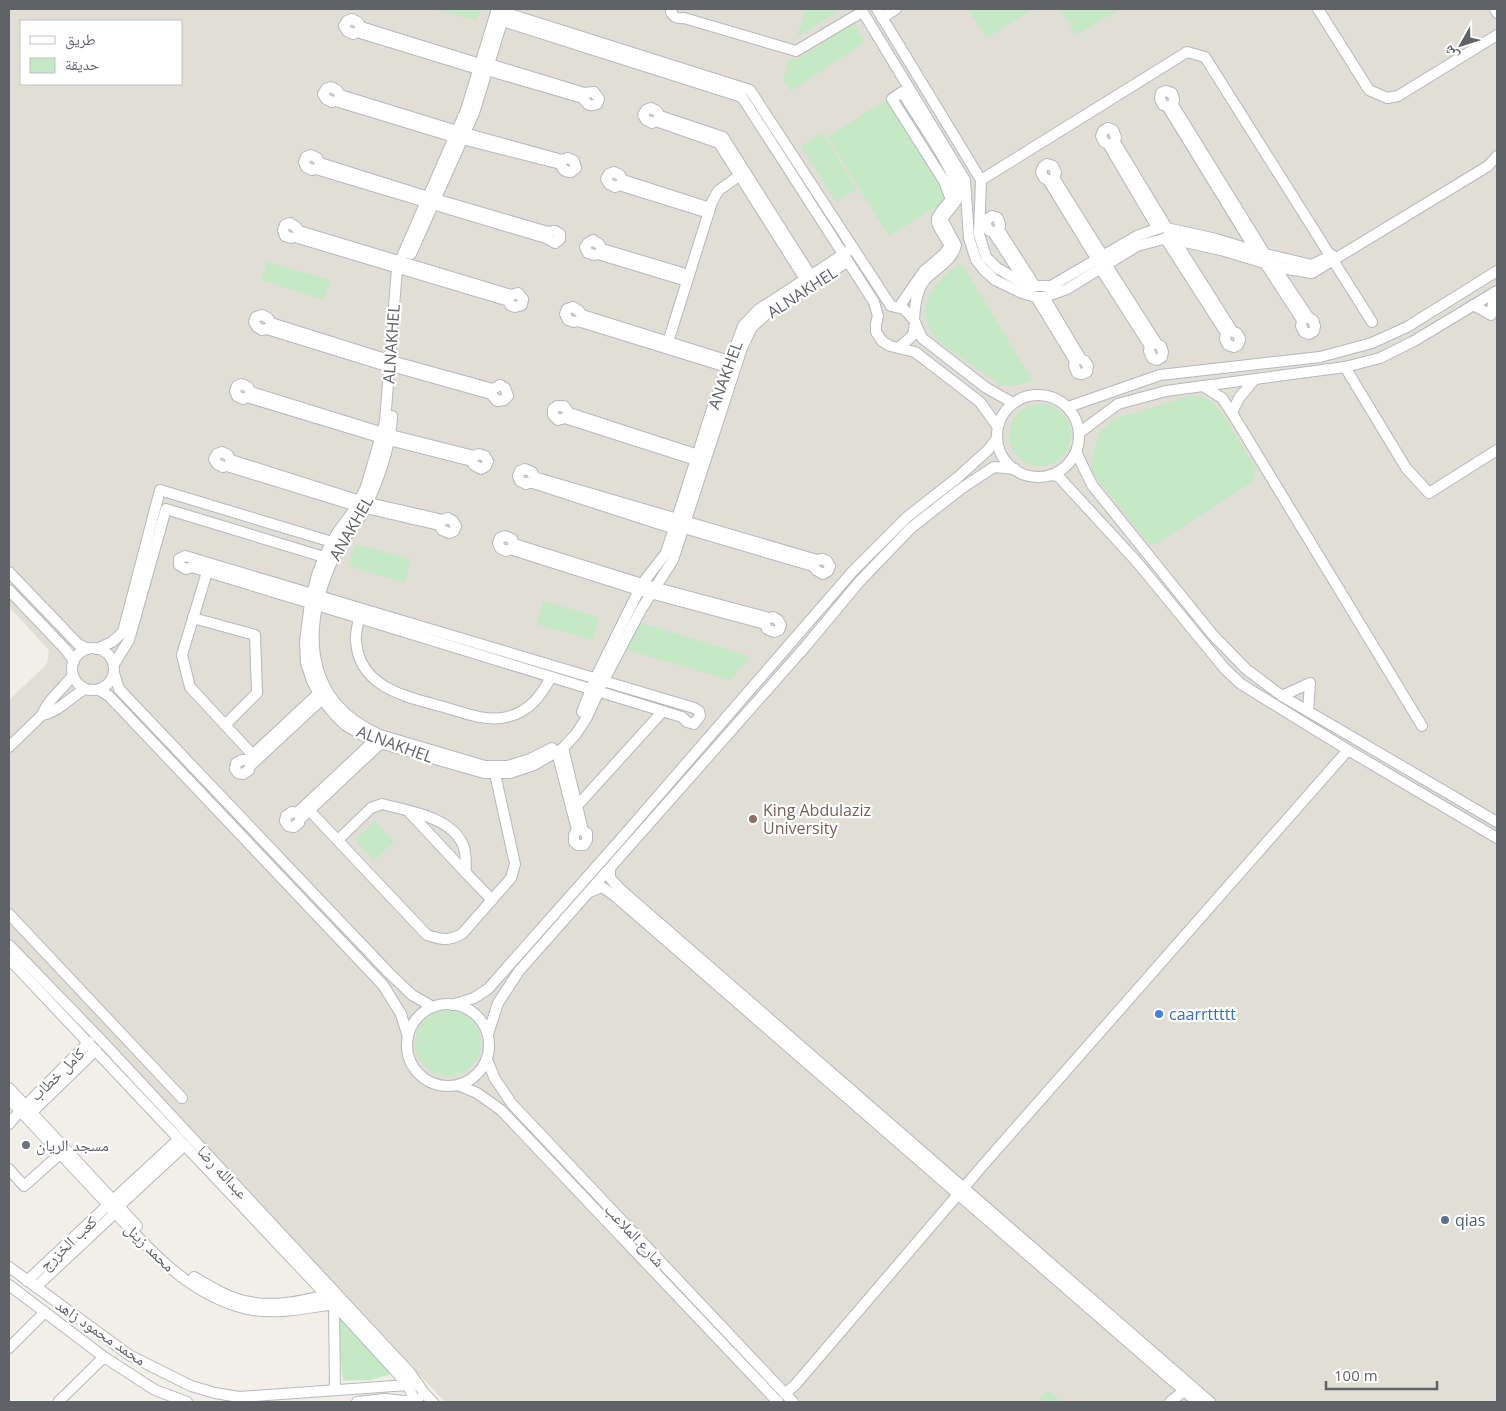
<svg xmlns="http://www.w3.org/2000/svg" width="1506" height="1411" viewBox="0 0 1506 1411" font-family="'Open Sans','Noto Naskh Arabic',sans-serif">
<rect width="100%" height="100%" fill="#f1efe8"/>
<!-- education -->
<path fill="#e1ded6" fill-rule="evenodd" d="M9,9H1497V1402H445L9,937V700L47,664L49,650L9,607ZM21,21H181V84H21Z"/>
<!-- green -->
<g fill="#c5e8c5">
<polygon points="435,9 480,9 477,21"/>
<polygon points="806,9 842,9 797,36"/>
<polygon points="968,9 1033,9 986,38"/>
<polygon points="1060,9 1120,9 1076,35"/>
<polygon points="854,23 865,42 791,91 783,80 789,58 797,59"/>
<polygon points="888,99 950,198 889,236 827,137"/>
<polygon points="822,133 857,189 836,202 801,146"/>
<polygon points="267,262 330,280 324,300 261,280"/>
<path d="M961,263L1033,381L1015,386L1000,385L938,341C912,310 931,282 961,263Z"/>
<polygon points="1193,395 1208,399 1222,413 1256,469 1252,482 1156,544 1149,544 1090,470 1099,432 1115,419"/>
<circle cx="1040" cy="435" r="31"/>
<polygon points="355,544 411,559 404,583 348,566"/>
<polygon points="543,601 599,617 592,640 536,624"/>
<polygon points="641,623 746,655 749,660 739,668 734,678 729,680 624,649"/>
<polygon points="375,821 394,842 373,861 355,840"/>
<circle cx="448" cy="1043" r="33"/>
<polygon points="339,1319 341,1319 388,1370 389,1375 370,1380 343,1381 337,1322"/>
<polygon points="1048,1390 1062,1402 1037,1402"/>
</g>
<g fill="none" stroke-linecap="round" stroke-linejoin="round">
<defs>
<g id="minor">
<polyline points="497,9 466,110 397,268 385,422 366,487 357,506 337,533 324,557 317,575 310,603 305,642 306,663 312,681 322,699 335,715 345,725 362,735 387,745 484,773 510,773 534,765 563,748 576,734 587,717 603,682 642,608 673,560 742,348 752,327 772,309 847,262"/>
<path d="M672,9L671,12C674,18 678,19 684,18L796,51L862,12"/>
<polyline points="861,9 965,180 969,238 976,260 984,270 995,280 1022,293 1036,297 1044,297 1067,289 1137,246 1167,238 1221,250 1281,268 1312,273 1488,166 1497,156"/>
<polyline points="877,9 981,180 979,234 986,257 997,268 1028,286 1051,286 1137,236 1162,227 1216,239 1265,254 1312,265 1332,255"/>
<polyline points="1318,9 1369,90 1387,98 1398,96 1497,35"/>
<polyline points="1495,9 1497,13"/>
<polyline points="500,11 750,90 891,306 904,309 914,320 922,338 985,387 1013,403"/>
<polyline points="882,18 896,9"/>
<path d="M352,19L358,22L361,27L480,64H489L584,93L594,92L599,99L597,104C590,107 587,105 583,98L487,70L478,69L357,32L353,34L347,31L344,26L347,21Z"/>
<polyline points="496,19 742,97 874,302 878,316 876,324 876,332 882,341 890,346 915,352 980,402 998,427"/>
<path d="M331,87L337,90L340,95L457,131L562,160L568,158L574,161L576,168L571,172C566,172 562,170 561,164L454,137L336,101L332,102L326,99L323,94L326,89Z"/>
<polygon points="311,155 317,158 320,163 428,197 548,232 555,231 560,234 560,239 555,243 546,238 316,169 312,170 306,167 304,162 306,157"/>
<polyline points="981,180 1187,52 1205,57 1372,322"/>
<polyline points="709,213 619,185 615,187 609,184 606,179 609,174 614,172 620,175 623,180 710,208"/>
<polygon points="290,223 296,227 299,231 511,295 518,293 523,299 522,305 515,307 510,305 509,301 295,237 291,238 285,236 283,230 285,225"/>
<polyline points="1158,229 1108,144 1104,142 1101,136 1103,131 1108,128 1113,130 1116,137 1115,142 1167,228"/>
<polyline points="1165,238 1226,333 1225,339 1228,345 1234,347 1238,345 1240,339 1237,333 1233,332 1174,239"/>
<polyline points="1256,251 1167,106 1163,105 1160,99 1161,93 1166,91 1172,93 1174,99 1173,105 1265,254"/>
<polyline points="411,254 474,113 506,9"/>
<polyline points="1097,260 1048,180 1044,178 1041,172 1043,167 1047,164 1053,166 1056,173 1054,178 1103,256"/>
<polyline points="1265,263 1302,320 1301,326 1304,332 1309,334 1314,331 1315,326 1313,320 1309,318 1274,266"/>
<polyline points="1100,268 1150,346 1149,351 1152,358 1157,360 1162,357 1163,352 1161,346 1157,344 1106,264"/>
<polyline points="805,279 719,143 656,121 652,123 646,120 643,115 646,110 651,108 657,111 660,116 723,137 811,276"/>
<polyline points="687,281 598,254 594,255 588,253 585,247 588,243 593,240 599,244 602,249 689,275"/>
<polyline points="1026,283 993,232 988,230 986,224 987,219 992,216 998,218 1000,225 999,230 1035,286"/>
<polyline points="1036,297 1075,361 1074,366 1077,373 1082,374 1087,372 1088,366 1085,361 1081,359 1044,297"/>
<polyline points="1473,305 1491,315 1495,292"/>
<path d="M899,307L924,271L943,255L950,246C936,220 929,223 951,200L944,181L892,99L902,92C914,112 958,174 958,194C958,203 946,212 942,219L956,245C952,262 934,269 924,281C916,293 915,306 914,320"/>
<polygon points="262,315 268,318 271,323 395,362 493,389 500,385 505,388 508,396 504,400 497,401 491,394 395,367 390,367 267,329 262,330 257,327 254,322 256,317"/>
<polyline points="668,342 712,202 718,191 740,175"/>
<polyline points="900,347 913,335 915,323"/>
<polyline points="727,367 578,321 574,322 568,320 565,314 567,309 573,307 579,311 582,315 729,361"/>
<polyline points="1345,367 1406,468 1429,493 1497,450"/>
<polygon points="242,384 248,387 251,392 383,433 474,456 479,454 485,456 488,461 486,466 481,469 474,465 472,461 389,440 247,397 243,399 237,396 235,391 237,386"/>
<polyline points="1203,386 1222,398 1232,413 1239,398 1255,379"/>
<circle cx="1038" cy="436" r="41"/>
<polyline points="1068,407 1160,375 1320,357 1372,343 1407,327 1497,271"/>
<polyline points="1232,413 1422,726"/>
<path d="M392,416C391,443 380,475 369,500C362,519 346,534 337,551C302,621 299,700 380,735L485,766H508L530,759L552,748"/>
<polyline points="1079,433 1118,404 1166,391 1345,367 1380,358 1414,341 1497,291"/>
<polygon points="222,452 228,455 231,460 360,501 443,520 448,518 453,521 456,526 454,531 449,533 442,530 439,525 357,506 227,466 223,467 217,464 214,459 217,454"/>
<polyline points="1076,452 1092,485 1212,634 1246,669 1282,696 1497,822"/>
<polyline points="696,460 565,418 558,420 553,415 553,409 557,406 564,406 569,413 698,455"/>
<polygon points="525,469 532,472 534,477 817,560 822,559 827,561 830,566 828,571 823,574 816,570 813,566 684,528 675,529 530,482 526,484 520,481 518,476 520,471"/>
<polyline points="1050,475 1058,476 1137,562 1225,669 1241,684 1348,750 1497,838"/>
<polygon points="505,536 512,539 514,544 642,584 769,618 773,617 778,620 781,625 779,630 774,632 767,629 765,624 639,590 510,549 506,551 500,548 498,543 500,538"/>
<polyline points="9,572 78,644 88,649"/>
<polyline points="207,572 182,655 190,687 253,755"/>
<polyline points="9,590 66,650 74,661"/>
<polyline points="310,603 192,567 186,569 179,565 179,559 185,556 694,708 699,711 700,716 694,724 687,722 682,717 317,605"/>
<polyline points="193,618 255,635 257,693 225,725"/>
<path d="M359,618C358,625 355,633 356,641C359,688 407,697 444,707C464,713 486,722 507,717C529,712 541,696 551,677"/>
<circle cx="93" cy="669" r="21"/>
<polyline points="97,649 112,642 123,632 160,490 332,542"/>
<polyline points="114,664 129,640 166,509 324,557"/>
<polyline points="114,673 119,689 389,973 412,995 433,1007"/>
<path d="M73,675C63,689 48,699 42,715C59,712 70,697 85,689"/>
<polyline points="99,690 109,696 383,985 401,1014 408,1037"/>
<polyline points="319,693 247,760 242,760 236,763 235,769 238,773 243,774 249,770 250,766 322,699"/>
<polyline points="1282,696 1310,683 1308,711"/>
<polyline points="582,712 595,679 642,584 666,553 712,409 743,326 758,310 853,248"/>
<polyline points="375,740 297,813 292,812 286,816 285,821 288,826 294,827 299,823 300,819 381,743"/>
<polyline points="9,747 42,715"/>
<polyline points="557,752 577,830 574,835 574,842 578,845 584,845 587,840 587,833 583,831 563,748"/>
<polyline points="577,806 663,711"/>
<path d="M309,810L427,935C442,940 448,941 462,934L511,878L515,864L495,774"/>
<polyline points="410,813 466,873"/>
<path d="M338,840L371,808L382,804C409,811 451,817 463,845C467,854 465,863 466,873L492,900"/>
<polyline points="610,869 610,878 620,889 1210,1402"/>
<polyline points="589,892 602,887 615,896 1197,1402"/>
<polyline points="9,914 182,1098"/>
<polyline points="9,945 103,1042 411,1374 424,1393 433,1402"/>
<polyline points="9,959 326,1295 408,1385 415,1402"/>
<circle cx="448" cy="1045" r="41"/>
<polyline points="452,1005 474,998 488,989 619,841 853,571 906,518 957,478 988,450 997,438"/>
<polyline points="488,1034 498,1003 519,971 805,647 860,581 911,528 962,488 994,467 1015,469"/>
<polyline points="487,1060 495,1079 512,1104 793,1402"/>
<polyline points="458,1085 477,1093 501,1110 778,1402"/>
<polyline points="9,1088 137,1226"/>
<path d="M9,1099C38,1130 68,1162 97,1193C140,1239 183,1294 247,1309C275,1315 306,1308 334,1304L335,1390"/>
<polyline points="25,1106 89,1042"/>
<polyline points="27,1117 96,1050"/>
<polyline points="9,1124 20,1111"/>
<polyline points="9,1169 24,1186 60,1154"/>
<polyline points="113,1200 179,1139"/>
<polyline points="119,1206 185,1145"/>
<polyline points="9,1267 129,1355 191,1386 215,1393 239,1397 408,1385 409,1381"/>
<path d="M194,1277C211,1287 230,1299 250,1302C275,1307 302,1301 326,1295"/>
<polyline points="27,1281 108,1205"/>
<polyline points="9,1285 104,1357 155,1390 187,1402"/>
<polyline points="36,1287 115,1213"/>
<polyline points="9,1348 45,1312"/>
<polyline points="785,1394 796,1384 984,1164 1348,750"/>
<polyline points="58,1402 104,1357"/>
<polyline points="357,1402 385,1399 415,1402 418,1399"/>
<polyline points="1170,1402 1184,1391"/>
</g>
</defs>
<!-- minor casing -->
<use href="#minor" stroke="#b5b8bc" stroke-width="12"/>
<!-- minor -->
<use href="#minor" stroke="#fff" stroke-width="10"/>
</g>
<!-- markers -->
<circle fill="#8d6e63" stroke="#fff" stroke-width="2" cx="753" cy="819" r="5"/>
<circle fill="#3f7fe0" stroke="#fff" stroke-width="2" cx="1159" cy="1014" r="5"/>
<circle fill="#6b7280" stroke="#fff" stroke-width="2" cx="26" cy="1145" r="5"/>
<circle fill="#5c6f8a" stroke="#fff" stroke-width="2" cx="1445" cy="1220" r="5"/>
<g text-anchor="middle" stroke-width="4.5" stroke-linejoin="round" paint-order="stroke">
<!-- street labels -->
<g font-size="16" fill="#5f6368" stroke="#fff">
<text transform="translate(802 292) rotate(-33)" y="6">ALNAKHEL</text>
<text transform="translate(391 344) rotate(-86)" y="6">ALNAKHEL</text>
<text transform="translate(725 375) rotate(-70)" y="6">ANAKHEL</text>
<text transform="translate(351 528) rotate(-60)" y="6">ANAKHEL</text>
<text transform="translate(395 744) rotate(20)" y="6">ALNAKHEL</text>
<text transform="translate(57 1074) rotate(-44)" y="6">كامل خطاب</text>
<text transform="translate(223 1172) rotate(47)" y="6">عبدالله رضا</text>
<text transform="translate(635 1235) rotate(47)" y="6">شارع الملاعب</text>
<text transform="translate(68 1243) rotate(-43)" y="6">كعب الخزرج</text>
<text transform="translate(150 1247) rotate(44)" y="6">محمد زينل</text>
<text transform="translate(101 1332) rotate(34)" y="6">محمد محمود زاهد</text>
</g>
<!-- education labels -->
<g font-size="16" fill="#785e54" stroke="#fff" text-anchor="start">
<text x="763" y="816">King Abdulaziz<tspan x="763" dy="18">University</tspan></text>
</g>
<!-- shop labels -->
<g font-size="16" fill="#366cbe" stroke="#fff" text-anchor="start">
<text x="1169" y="1020">caarrttttt</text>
</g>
<!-- worship labels -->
<g font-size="16" fill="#5b616d" stroke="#fff" text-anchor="start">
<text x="36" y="1151">مسجد الريان</text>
</g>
<!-- service labels -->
<g font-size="16" fill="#4e5e75" stroke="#fff" text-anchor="start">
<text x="1455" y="1226">qias</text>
</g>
</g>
<!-- border -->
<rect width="1506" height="1411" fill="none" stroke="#5f6368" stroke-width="20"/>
<!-- legend -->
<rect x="20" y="20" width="162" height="65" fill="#ffffff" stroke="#bfc1c3"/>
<rect x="30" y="36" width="25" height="8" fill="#ffffff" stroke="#bfc1c3"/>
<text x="65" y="45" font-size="15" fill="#5f6368">طريق</text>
<rect x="30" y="58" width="25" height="15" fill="#c5e8c5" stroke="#bfc1c3"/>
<text x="65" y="70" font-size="15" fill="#5f6368">حديقة</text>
<!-- north arrow -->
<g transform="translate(1461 45) rotate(231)" stroke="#ffffff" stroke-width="4" paint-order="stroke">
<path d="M0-4L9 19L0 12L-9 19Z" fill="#5f6368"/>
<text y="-8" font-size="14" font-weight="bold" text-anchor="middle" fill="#5f6368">ش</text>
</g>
<!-- scale -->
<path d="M1326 1381v8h111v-8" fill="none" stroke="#5f6368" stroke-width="2.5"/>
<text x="1334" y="1381" font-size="15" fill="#5f6368" stroke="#ffffff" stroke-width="4" paint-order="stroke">100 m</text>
</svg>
